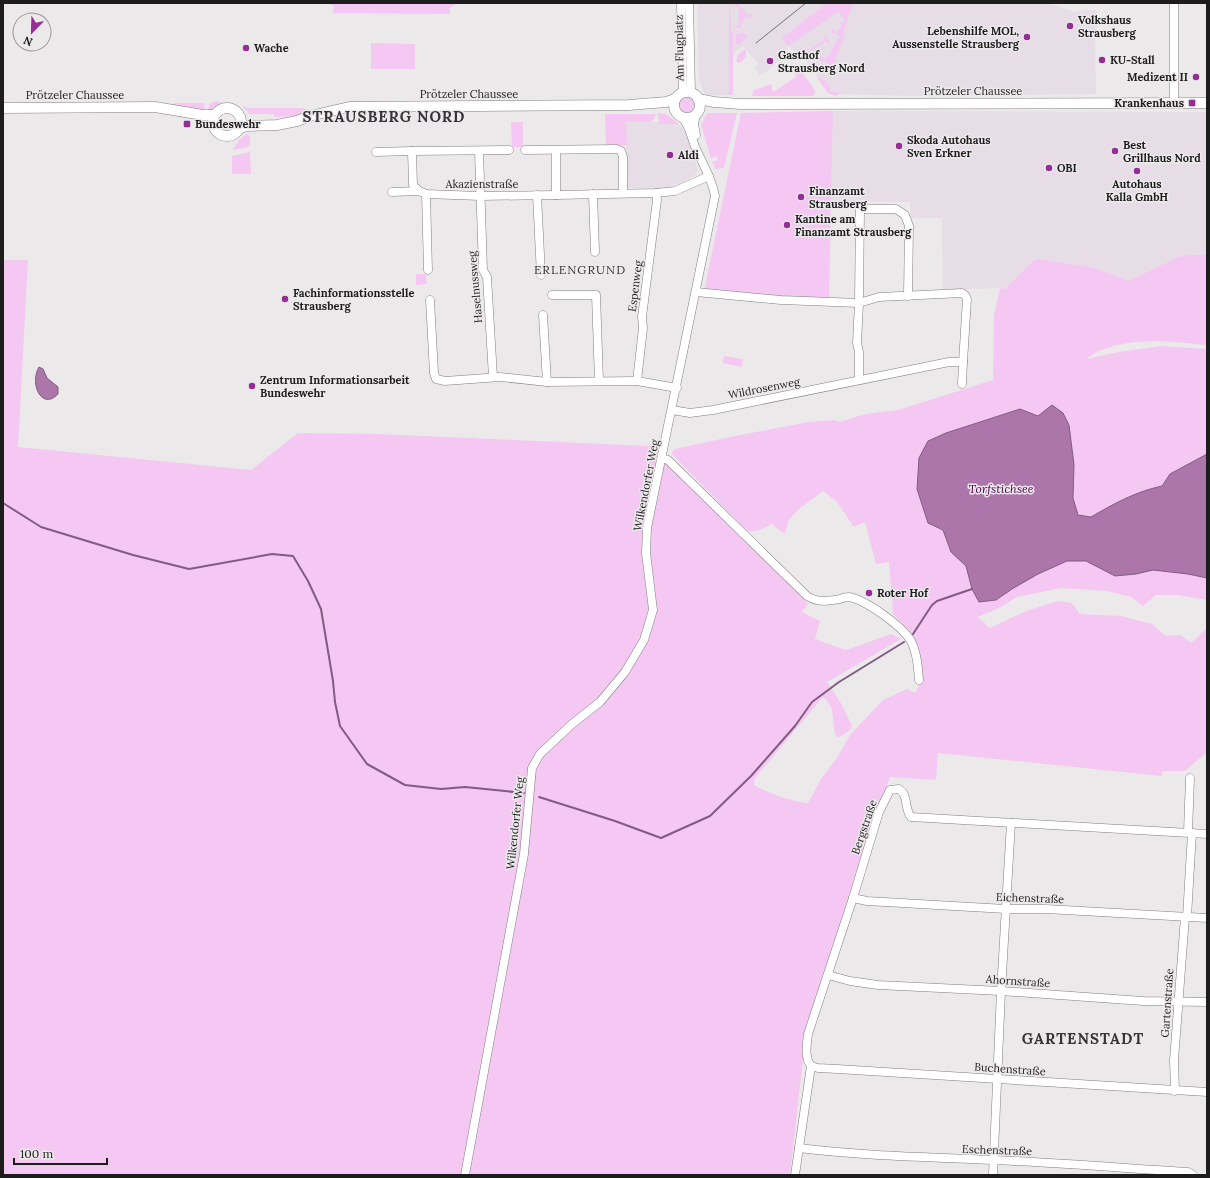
<svg xmlns="http://www.w3.org/2000/svg" width="1210" height="1178" viewBox="0 0 1210 1178" font-family="Lora,serif">
<rect width="100%" height="100%" fill="#ece9eb"/>
<!-- built -->
<g fill="#e6dde6">
<polygon points="697,3 827,3 783,38 847,3 1048,3 1074,12 1085,10 1097,10 1097,38 1095,38 1096,94 921,96 829,94 805,60 788,46 783,57 765,73 764,72 760,75 754,67 758,64 743,46 733,54 733,95 710,95 706,94 703,91 699,79"/>
<polygon points="833,111 1207,112 1207,255 1187,255 1178,257 1129,281 1094,268 1007,289 1000,288 943,290 942,218 911,218 910,202 831,201"/>
<polygon points="626,122 674,122 680,126 685,131 698,170 695,175 683,182 662,188 627,188"/>
</g>
<!-- green -->
<g fill="#f4c8f2">
<polygon points="329,3 457,3 450,8 450,14 333,13 334,6"/>
<polygon points="729,3 730,3 731,30 733,33 733,95 729,95"/>
<polygon points="735,3 739,3 738,4 749,16 752,13 753,15 750,19 748,16 741,23 742,25 739,28 736,27 736,25 739,25 739,7 735,6"/>
<polygon points="827,3 856,3 852,6 843,33 845,34 831,72 827,71 825,68 829,66 825,60 821,62 820,58 821,56 824,59 832,53 831,50 835,45 837,40 840,38 836,32 833,34 831,31 833,29 835,32 842,27 840,24 845,21 839,11 788,46 782,38"/>
<polygon points="743,32 748,37 740,44 737,44 736,43 736,34 741,34"/>
<polygon points="825,35 830,42 828,44 826,41 805,55 807,59 805,60 796,57 803,52 804,54 825,39 823,36"/>
<polygon points="371,43 415,44 415,69 371,69"/>
<path d="M744,50H746C747,57 743,63 737,63C735,58 739,52 744,50Z"/>
<polygon points="796,69 800,69 814,89 815,91 814,96 752,96 754,90 771,84 773,92 796,77 794,70"/>
<polygon points="817,77 826,81 825,83 830,86 830,92 842,92 842,93 835,96 827,92"/>
<circle cx="687" cy="105" r="9"/>
<polygon points="216,101 221,102 217,108 214,106 213,106 215,109 208,113 209,104"/>
<polygon points="175,103 203,103 205,105 203,113 167,107"/>
<polygon points="242,106 248,108 303,108 314,111 296,116 274,117 274,114 250,114"/>
<polygon points="833,111 829,300 704,291 741,113"/>
<polygon points="658,113 666,114 679,124 659,124"/>
<polygon points="708,113 737,113 724,168 716,169 712,162 718,160 716,156 711,159 701,124"/>
<polygon points="605,114 656,114 654,119 650,122 626,122 627,145 606,146"/>
<polygon points="511,122 523,122 523,147 512,147"/>
<polygon points="247,134 250,136 250,145 248,147 233,150 239,140"/>
<polygon points="250,152 251,174 232,174 232,156"/>
<path d="M1187,255H1207V345C1169,341 1119,335 1086,359L1119,352L1161,346L1207,349V454L1170,474L1162,486C1135,492 1115,503 1091,517L1078,515L1073,498L1074,474L1038,416L1020,409L946,433L1029,556L1207,572V600L1177,595H1156L1143,606L1131,597L1107,591L1061,588L1017,597L999,608L978,617L990,628L1026,611L1058,601L1072,603L1080,614L1121,616L1152,624L1166,636L1180,635L1191,643L1207,628V752L1185,771H1162V776L938,753L936,780L890,777L878,810H876L806,1032L790,1175H3V260H28L18,447L251,470L298,433L377,434L650,446L741,535L808,604L802,612L820,621L815,639L846,650L891,634L901,639L827,682L842,705L852,726L849,731L838,738L835,734L832,709L826,699L822,698L755,778L754,785C770,794 790,801 808,803L821,779L837,758L850,735L883,700L907,689L915,693L921,682L915,646L910,631L893,614L889,562L876,564L865,522L854,527L837,502L823,491L799,509L788,521L785,534L775,527L772,523C764,530 757,531 747,531L671,453L675,449L735,436L809,422L833,420L840,422L865,414L898,410L993,380L994,315L1000,288L1007,289L1008,286L1033,261L1038,259L1094,268L1129,281L1178,257Z"/>
<polygon points="416,274 426,274 427,284 416,285"/>
<polygon points="724,356 743,359 742,367 723,363"/>
</g>
<!-- water -->
<g fill="#ac76ab" stroke="#815b81">
<path d="M39,367L43,369L47,378L58,387V394C42,411 29,384 39,367Z"/>
<path d="M1052,405L1063,413L1069,425L1074,465L1073,498L1078,515L1091,517C1115,503 1135,492 1162,486L1170,474L1207,454V578L1188,574L1153,570L1136,574L1115,576L1086,561H1067L1038,574L1012,589L996,600L979,602L972,589L966,566L951,552L943,530L928,523L917,489L919,458L928,441L946,433L1020,409L1038,416Z"/>
</g>
<g fill="none" stroke-linecap="round" stroke-linejoin="round">
<!-- stream -->
<g stroke="#815b81" stroke-width="2">
<polyline points="3,503 41,527 133,555 189,569 272,554 293,556 308,581 321,609 333,681 335,702 340,726 367,764 405,785 441,789 465,787 524,793"/>
<polyline points="913,634 932,605 937,601 972,589"/>
<polyline points="539,797 615,821 661,838 710,816 751,776 795,726 812,702 839,682 904,642"/>
</g>
<defs>
<g id="minor">
<polyline points="681,3 683,92"/>
<polyline points="689,3 691,92"/>
<polyline points="1174,103 1174,3"/>
<polyline points="696,114 694,124 696,135"/>
<polyline points="525,150 617,149 621,151 623,157 623,193"/>
<polyline points="556,150 556,195"/>
<polyline points="479,151 483,270 487,277 493,377"/>
<polyline points="376,152 412,151"/>
<polyline points="419,191 413,185 412,151 509,150"/>
<polyline points="392,192 419,191 426,194 480,196 556,195 656,193 675,191 709,176"/>
<polyline points="426,194 428,270"/>
<polyline points="593,194 595,252"/>
<polyline points="537,195 541,275"/>
<polyline points="552,295 596,295 599,381"/>
<polyline points="430,300 434,373 436,379 445,381 500,377 547,382 637,381 677,388"/>
<polyline points="543,315 547,382"/>
<polyline points="859,380 859,352 857,343 859,303 860,209 896,209 905,215 909,226 908,296"/>
<polyline points="637,381 643,328 642,317 657,200 656,193"/>
<polyline points="962,384 963,362"/>
<polyline points="672,410 690,413 713,410 949,362 963,362 967,299 965,295 962,293 879,297 859,303 781,300 696,292"/>
<path d="M662,458L668,460L807,596C818,603 827,601 840,599C842,598 846,597 849,597C866,600 902,626 911,641C917,653 918,667 919,680"/>
<polyline points="1188,832 1190,778"/>
<polyline points="853,898 867,901 1006,909 1046,909 1207,918"/>
<polyline points="1187,917 1192,833"/>
<polyline points="828,975 850,981 878,985 1001,991 1143,1001 1207,1002"/>
<polyline points="811,1066 818,1068 837,1069 1207,1092"/>
<polyline points="1175,1091 1174,1060 1185,917"/>
<path d="M799,1148C864,1156 929,1157 994,1160C1059,1163 1123,1168 1188,1172L1193,1175"/>
<path d="M465,1175L524,854L532,768L540,754L572,724L600,702L625,672L644,640L653,610L646,553L647,528L715,196C712,179 703,164 696,149C691,137 690,126 682,117"/>
<path d="M795,1175L811,1066C804,1057 807,1044 808,1034L853,898L879,812L890,790L899,789C909,795 904,809 911,817L1207,834"/>
<polyline points="993,1175 1001,991 1011,823"/>
</g>
<g id="major">
<circle cx="687" cy="105" r="13"/>
<polyline points="698,99 714,102 740,104 1207,103"/>
<circle cx="227" cy="122" r="14"/>
<polyline points="3,108 155,107 203,115 214,115"/>
<polyline points="239,129 246,126 277,125 297,121 310,116 349,107 629,105 666,102 675,99"/>
</g>
</defs>
<!-- minor casing -->
<use href="#minor" stroke="#807e80" stroke-width="9"/>
<!-- major casing -->
<use href="#major" stroke="#807e80" stroke-width="11"/>
<!-- minor -->
<use href="#minor" stroke="#fff" stroke-width="8"/>
<!-- major -->
<use href="#major" stroke="#fff" stroke-width="10"/>
<!-- tram -->
<polyline stroke="#757375" stroke-width="1" points="756,43 806,3"/>
</g>
<!-- markers -->
<g fill="#932e94" stroke="#ece9eb" stroke-width="1.5">
<circle cx="1070" cy="26" r="4"/>
<circle cx="1027" cy="37" r="4"/>
<circle cx="246" cy="48" r="4"/>
<circle cx="1102" cy="60" r="4"/>
<circle cx="770" cy="61" r="4"/>
<circle cx="1196" cy="77" r="4"/>
<rect x="1188" y="99" width="8" height="8" rx="2"/>
<rect x="183" y="120" width="8" height="8" rx="2"/>
<circle cx="899" cy="146" r="4"/>
<circle cx="1115" cy="151" r="4"/>
<circle cx="670" cy="155" r="4"/>
<circle cx="1049" cy="168" r="4"/>
<circle cx="1137" cy="171" r="4"/>
<circle cx="801" cy="197" r="4"/>
<circle cx="787" cy="225" r="4"/>
<circle cx="285" cy="299" r="4"/>
<circle cx="252" cy="386" r="4"/>
<circle cx="869" cy="593" r="4"/>
</g>
<g text-anchor="middle" stroke-width="3" stroke-linejoin="round" paint-order="stroke">
<!-- poi labels -->
<g font-size="11" font-weight="bold" fill="#1e1d1e" stroke="#ece9eb" text-anchor="start">
<text x="1078" y="24">Volkshaus<tspan x="1078" dy="13">Strausberg</tspan></text>
<text x="1019" y="35" text-anchor="end">Lebenshilfe MOL,<tspan x="1019" dy="13">Aussenstelle Strausberg</tspan></text>
<text x="254" y="52">Wache</text>
<text x="778" y="59">Gasthof<tspan x="778" dy="13">Strausberg Nord</tspan></text>
<text x="1110" y="64">KU-Stall</text>
<text x="1188" y="81" text-anchor="end">Medizent II</text>
<text x="1184" y="107" text-anchor="end">Krankenhaus</text>
<text x="195" y="128">Bundeswehr</text>
<text x="907" y="144">Skoda Autohaus<tspan x="907" dy="13">Sven Erkner</tspan></text>
<text x="1123" y="149">Best<tspan x="1123" dy="13">Grillhaus Nord</tspan></text>
<text x="678" y="159">Aldi</text>
<text x="1057" y="172">OBI</text>
<text x="1137" y="188" text-anchor="middle">Autohaus<tspan x="1137" dy="13">Kalla GmbH</tspan></text>
<text x="809" y="195">Finanzamt<tspan x="809" dy="13">Strausberg</tspan></text>
<text x="795" y="223">Kantine am<tspan x="795" dy="13">Finanzamt Strausberg</tspan></text>
<text x="293" y="297">Fachinformationsstelle<tspan x="293" dy="13">Strausberg</tspan></text>
<text x="260" y="384">Zentrum Informationsarbeit<tspan x="260" dy="13">Bundeswehr</tspan></text>
<text x="877" y="597">Roter Hof</text>
</g>
<!-- street labels -->
<g font-size="11" fill="#1e1d1e" stroke="#ece9eb">
<text transform="translate(679 48) rotate(-91)" y="4">Am Flugplatz</text>
<text x="973" y="95">Prötzeler Chaussee</text>
<text x="469" y="98">Prötzeler Chaussee</text>
<text x="75" y="99">Prötzeler Chaussee</text>
<text x="482" y="188">Akazienstraße</text>
<text transform="translate(635 286) rotate(-83)" y="4">Espenweg</text>
<text transform="translate(475 287) rotate(-95)" y="4">Haselnussweg</text>
<text transform="translate(764 388) rotate(-11)" y="4">Wildrosenweg</text>
<text transform="translate(646 485) rotate(-79)" y="4">Wilkendorfer Weg</text>
<text transform="translate(515 823) rotate(-84)" y="4">Wilkendorfer Weg</text>
<text transform="translate(864 827) rotate(-71)" y="4">Bergstraße</text>
<text transform="translate(1030 898) rotate(2)" y="4">Eichenstraße</text>
<text transform="translate(1018 981) rotate(4)" y="4">Ahornstraße</text>
<text transform="translate(1167 1003) rotate(-86)" y="4">Gartenstraße</text>
<text transform="translate(1010 1069) rotate(4)" y="4">Buchenstraße</text>
<text transform="translate(997 1150) rotate(2)" y="4">Eschenstraße</text>
</g>
<!-- neighbourhood labels -->
<g font-size="12" letter-spacing="1" fill="#363436" stroke="#ece9eb">
<text x="580" y="274">ERLENGRUND</text>
</g>
<!-- water labels -->
<g font-size="12" font-style="italic" fill="#480149" stroke="#ece9eb">
<text x="1001" y="493">Torfstichsee</text>
</g>
<!-- district labels -->
<g font-size="15" font-weight="bold" letter-spacing="1" fill="#363436" stroke="#ece9eb">
<text x="384" y="122">STRAUSBERG NORD</text>
<text x="1083" y="1044">GARTENSTADT</text>
</g>
</g>
<!-- border -->
<rect width="1210" height="1178" fill="none" stroke="#1e1d1e" stroke-width="8"/>
<!-- north arrow -->
<g transform="translate(32 32) rotate(203)"><circle r="19" fill="#ece9eb" stroke="#9a9799"/>
<path d="M0-3L7 15L0 10L-7 15Z" fill="#932e94"/>
<text y="-6" font-size="11" font-weight="bold" text-anchor="middle" fill="#1e1d1e">N</text>
</g>
<!-- scale -->
<path d="M14 1158v6h93v-6" fill="none" stroke="#1e1d1e" stroke-width="2"/>
<text x="20" y="1158" font-size="12" fill="#1e1d1e" stroke="#ece9eb" stroke-width="3" paint-order="stroke">100 m</text>
</svg>
